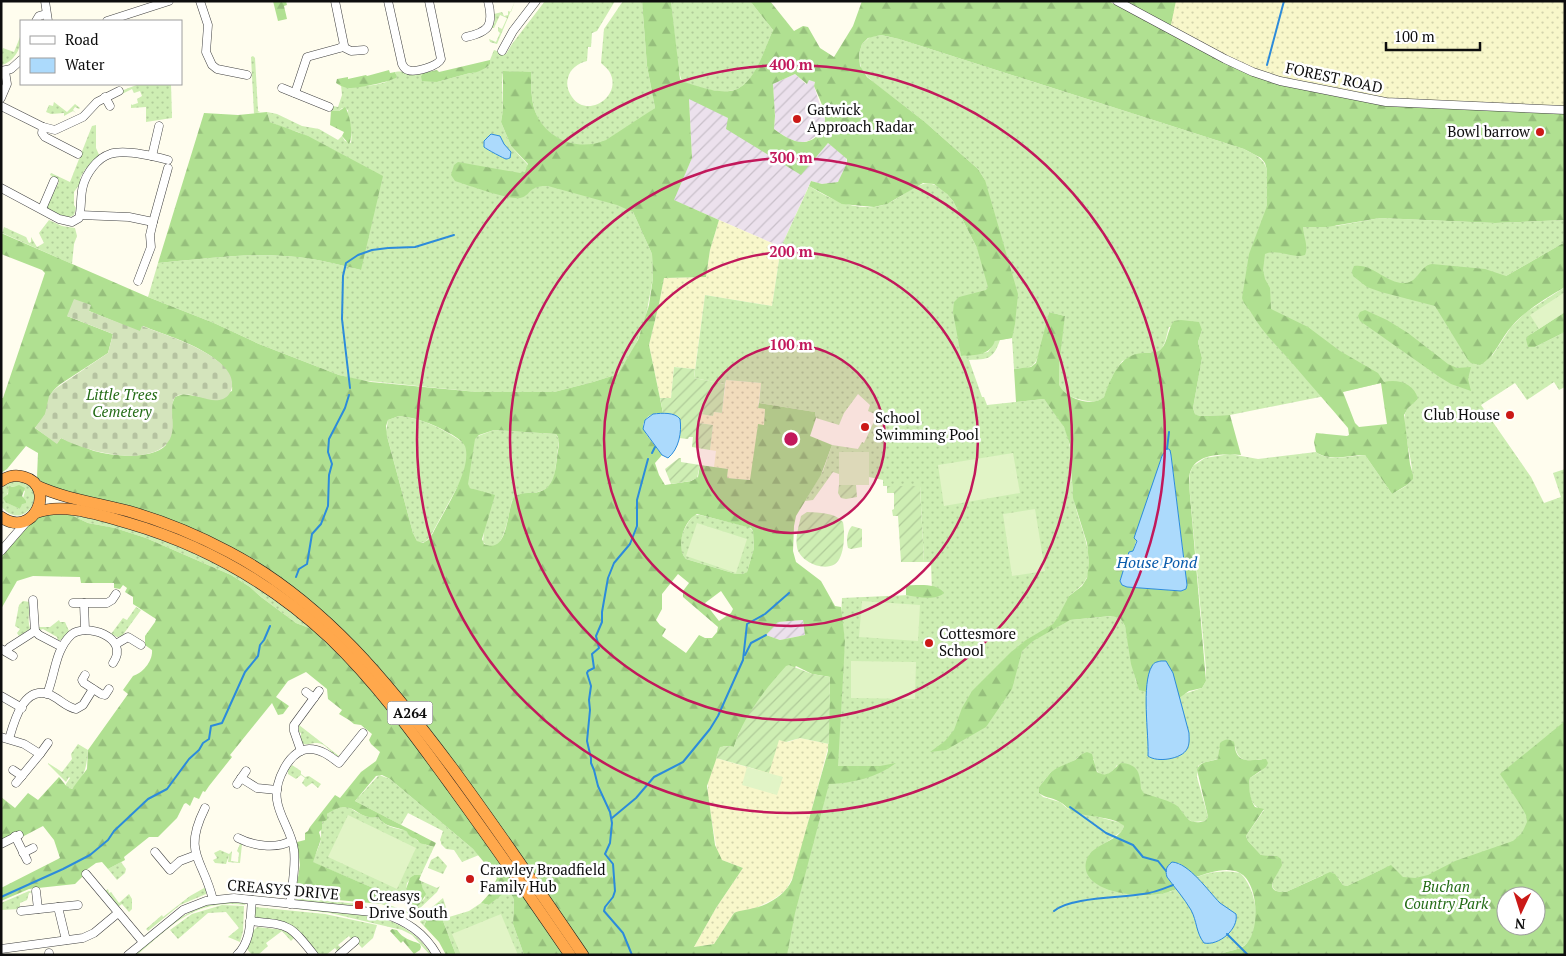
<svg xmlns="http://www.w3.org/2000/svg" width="1566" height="956" viewBox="0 0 1566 956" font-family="'PT Serif',serif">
<defs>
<pattern id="industrial-furrows" width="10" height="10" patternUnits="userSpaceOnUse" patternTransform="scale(1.25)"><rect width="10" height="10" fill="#ece1ed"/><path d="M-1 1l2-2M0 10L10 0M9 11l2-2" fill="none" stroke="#c9c0ca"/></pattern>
<pattern id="farmland-dots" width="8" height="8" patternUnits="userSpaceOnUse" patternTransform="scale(1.25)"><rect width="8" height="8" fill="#f8f7ca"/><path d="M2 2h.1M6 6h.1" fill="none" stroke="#d3d3ac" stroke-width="1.8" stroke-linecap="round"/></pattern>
<pattern id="grass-dots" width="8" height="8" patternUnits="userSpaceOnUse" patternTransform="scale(1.25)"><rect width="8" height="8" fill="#ceeeb3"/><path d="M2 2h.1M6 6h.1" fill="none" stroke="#b0cb99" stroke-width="1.8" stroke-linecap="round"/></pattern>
<pattern id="forest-firs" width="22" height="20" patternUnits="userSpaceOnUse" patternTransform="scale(1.25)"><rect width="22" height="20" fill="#b0e091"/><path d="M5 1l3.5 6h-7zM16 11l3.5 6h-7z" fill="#96bf7c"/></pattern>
<pattern id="cemetery-stones" width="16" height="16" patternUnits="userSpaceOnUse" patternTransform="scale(1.25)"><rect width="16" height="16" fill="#d4e4bc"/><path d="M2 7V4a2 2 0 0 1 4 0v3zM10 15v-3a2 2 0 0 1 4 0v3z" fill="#b5c2a0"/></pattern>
<pattern id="garden-furrows" width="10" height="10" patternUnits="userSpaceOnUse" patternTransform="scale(1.25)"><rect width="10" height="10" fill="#ceeeb3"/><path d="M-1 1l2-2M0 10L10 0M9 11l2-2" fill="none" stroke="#b0cb99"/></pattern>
</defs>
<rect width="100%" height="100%" fill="#fffdee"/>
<!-- industrial -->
<g fill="url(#industrial-furrows)">
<polygon points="795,74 806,84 809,80 815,82 814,86 825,120 825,124 819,134 810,140 801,143 789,139 774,129 775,116 773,84"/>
<polygon points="689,98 729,118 801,174 828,143 846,157 847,163 839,181 836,183 822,184 811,181 781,247 673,200 692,158"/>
<polygon points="803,620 805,635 780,640 766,635 778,622"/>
</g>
<!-- farmland -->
<g fill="url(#farmland-dots)">
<polygon points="1176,1 1565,1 1565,110 1386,102 1280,81 1169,29"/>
<polygon points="719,220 781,247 772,306 705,295 695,369 674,367 671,398 660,398 649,345 659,304 664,278 706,277 710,250"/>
<polygon points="726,380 761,383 758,408 765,409 764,425 758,425 751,480 727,478 728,469 714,467 716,451 710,450 713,425 699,423 700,414 713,416 714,412 722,413"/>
<polygon points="756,732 788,742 800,738 829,744 795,873 786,890 774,899 756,908 734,913 714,944 694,947 716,908 743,868 722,860 717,852 708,797 708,781 716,758 754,769"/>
</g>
<!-- grass -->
<g fill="url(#grass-dots)" fill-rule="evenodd">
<polygon points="515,1 497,44 490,42 489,39 496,42 500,33 498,31 498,27 502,29 507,18 500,15 494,28 492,28 491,26 494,24 495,18 494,14 502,12 504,16 508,15 508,11 511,12"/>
<path d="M545,1H615L597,31L592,33L591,47H588L587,61C578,63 570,69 568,78C566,85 568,91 572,97C588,120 624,95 609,71C607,68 604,66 601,63L604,29L623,1H642L647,66L655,108C639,120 616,139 597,144C572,151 543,135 535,111C531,98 531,85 531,73L503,71L502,84L503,110L501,122L511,146L517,153L528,165L614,197L633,212L652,254L653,278L645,321L634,349L618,374L593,382L554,392H477L359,380L339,375L259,344L214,323L148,297L158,263C204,259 251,252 297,257C319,259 340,265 361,270L341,154L298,132L287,129L270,122L267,112L277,114L302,126L319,129L338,140L342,136L345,141L351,143C353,130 348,121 348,110L342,108L339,111H331L333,106L338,107L342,95L341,85C347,89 379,85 386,82C389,80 393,77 396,74L395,72C407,70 413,75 423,73L421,76L437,82L470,73H473L490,64V60L494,50L506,54L512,44ZM504,144L509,150L510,158L505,159L499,154L484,147Z"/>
<path d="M671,1H750L773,30C764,50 754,89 729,91C713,93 696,86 682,82L678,68Z"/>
<path d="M881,35L899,39L1244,149C1255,155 1264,158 1267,170L1336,226L1380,218L1495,223L1565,220V242L1506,276L1492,356L1511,327L1525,313L1565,287V312L1531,334L1535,347L1565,332V387L1559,390L1554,382L1527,400L1515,383L1481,405L1531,477L1544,503L1561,497L1553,473L1565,469V955H1239L1385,868L1347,886L1343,885L1339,879L1323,875L1286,892C1266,893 1272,880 1280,869L1277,856L1261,855L1248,841L1246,836L1264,810C1250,808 1247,790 1250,778L1261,771L1262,759C1248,761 1238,763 1235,746L1219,748L1220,756L1218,759L1202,763L1198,766L1197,777L1208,817L1205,821L1193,822L1186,818L1180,809L1144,793L1117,765C1106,781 1095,777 1094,759L1078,757L1075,760L1051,772L1039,787V793L1043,797L1060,802L1068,809L1121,823L1124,826L1122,831L1089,855L1170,892C1195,877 1209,868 1240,873C1256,887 1264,930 1245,945C1237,951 1223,952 1214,955H779L817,823L842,673L845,641L841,616L842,598L932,594L931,562H924L920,486H883V480L869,477V452H839V474L833,472L813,500L805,501L823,471L832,445L858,449L862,442L864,443L877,415L868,411L870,405L858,394L844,413L839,425L816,418L815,412L759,403L761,383L726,380L725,384L694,378L705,295L772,306L781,247L809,186C828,198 850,209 874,207C908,204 922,160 953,201L977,248L985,180L978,169L925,122L873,82L861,70L859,54L862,44L870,37ZM1049,312L1065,316C1063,331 1052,378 1061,390C1066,396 1075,398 1082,400C1091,402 1098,403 1104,397L1112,377L1122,361L1158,352L1162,348L1165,342L1169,327L1202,330L1198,342L1202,358L1193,408L1195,414L1198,416L1230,415L1320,397L1381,383L1418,399C1413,403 1407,407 1405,414C1401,428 1417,473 1411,481C1407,487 1398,490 1392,494L1365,455C1351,456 1328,462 1316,452L1258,459L1230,454L1205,458L1193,466L1190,473L1189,484L1206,669V681L1202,688L1184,694L1136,682L1125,626L1120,618L1112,616L1070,620L1069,596C1077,589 1085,585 1088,574C1093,547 1078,524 1074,499C1069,475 1075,450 1064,427C1059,417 1051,408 1044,399L987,405L984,397H982L969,360C988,359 993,360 1000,340L1012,338L1014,369C1020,368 1029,369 1033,365C1041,359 1046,323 1049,312ZM995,341L988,352L961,356L960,347ZM1506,896H1536V926H1506Z"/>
<path d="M20,37C23,47 13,63 1,65V52L3,48L14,52Z"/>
<polygon points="253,56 255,58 258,111 260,112 254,114 251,57"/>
<polygon points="139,84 171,84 172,118 146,122 146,107 131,108 131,104 132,105 138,103 137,99 142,96 140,91 134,93 132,89 122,94 121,91"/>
<polygon points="54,102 67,112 75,104 80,108 79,109 75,107 73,110 76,113 73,111 64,116 64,113 51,114 46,112 49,105 53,106"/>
<path d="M96,125V148L100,157L90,167L86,168L80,178L82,181L74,192V205L76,208L74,215C64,221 56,214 46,209V207L59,182L51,178L52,176L50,175L51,173L70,182L92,126Z"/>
<polygon points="49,220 62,226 75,228 77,236 74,244 72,264 2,233 4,227 26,237 29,243 31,242 31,237 37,247 44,243 39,233"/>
<path d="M399,416C424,419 442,428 462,442L494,430L556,434L559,440L554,480L552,484L544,490L512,500C509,510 503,565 483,542L484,531L473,489L459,484L430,537L425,542L418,543L413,533L386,432L388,420Z"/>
<path d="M10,481C57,479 26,538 1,506V489ZM11,486L25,491L20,509L4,501Z"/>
<path d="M71,515C93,518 114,524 135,531C205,553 256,583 312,629L296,623L261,597L250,587L231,575L146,538L115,528L88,523Z"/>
<path d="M694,515H700L749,527L753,531L754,548L747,572L744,574H736L686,559C674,546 684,526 694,515Z"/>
<path d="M23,601L30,602C30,613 27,617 30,629L19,636L17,633L20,629L15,626L19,605Z"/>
<polygon points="136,607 141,610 122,636 117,637 111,634 123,618 127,620"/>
<polygon points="59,620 60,622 65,622 69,631 61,640 58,640 57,637 43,629 40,630 39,627 50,627"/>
<path d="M299,725L339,756H336C330,752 325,742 316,743C310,743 309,745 303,744L301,740V733L299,732Z"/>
<path d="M78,744L88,750C87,766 84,781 70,790L66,787V784L70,778L69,777L66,782L48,764V763L62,772L72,759L71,754Z"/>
<polygon points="292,765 301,771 301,774 305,777 309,776 321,784 318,788 312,783 306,787 302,783 305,778 301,775 296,779 288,774 288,770"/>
<polygon points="379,775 390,779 473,849 479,855 462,862 454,850 446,849 441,844 441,842 440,840 443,831 408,813 401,825 355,801"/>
<path d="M347,806C356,812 367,819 378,817C384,826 395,829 405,830C412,838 423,845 434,847L421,875H414L407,883L406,889L413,890L418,892L415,898L410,899L408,895L396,896L394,899H390L389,905L414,914L412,915L381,904L383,901L390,898L387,894L312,862C315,855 320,846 321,839C322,828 318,826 327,816V814L335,808Z"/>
<polygon points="240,844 242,844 240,863 228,862 229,855 226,864 215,863 213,860 217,858 214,853 220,850 229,854 232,851 231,861 238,862 239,853 237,851"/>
<polygon points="438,856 447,866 443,874 428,868 431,860"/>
<polygon points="121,862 126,869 125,873 117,880 108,869"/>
<polygon points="421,881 437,888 440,886 437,892 417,911 414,909 425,898"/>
<polygon points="273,885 286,886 285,896 268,894 269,887 272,887"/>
<polygon points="206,887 206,894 180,905 148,931 146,929 162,915 163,917 190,896"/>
<path d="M509,888L514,900L513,924L524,955H456L443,921V909C434,911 426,917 424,926L420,922L424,914L443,898L449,917L469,911L481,903L489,905Z"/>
<polygon points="108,889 109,893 111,892 119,903 129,894 132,899 132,909 129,912 122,904 118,907 105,891"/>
<polygon points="29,891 33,892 29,893 27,900 20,903 20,909 1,910 1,903"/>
<polygon points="298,898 358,904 357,906 299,901 295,899"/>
<path d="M223,902L243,903L246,905C194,899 174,924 137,955H134C162,931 185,907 223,902Z"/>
<polygon points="222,905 244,906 243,931 240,942 228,937 239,928 226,912 208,913 178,939 170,930 192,914"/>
<polygon points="255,907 325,914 377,925 373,938 362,948 354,939 352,940 349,936 338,945 342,949 338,952 335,948 326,955 318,955 300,933 256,919 254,914"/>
<path d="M296,908L376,916C400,923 418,934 432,955H430L412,935L402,930L330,913L296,909Z"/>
<polygon points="257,927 285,930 295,937 291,941 282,931 266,943 268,946 258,955 252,955 247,949 252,932"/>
</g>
<!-- forest -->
<g fill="url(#forest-firs)" fill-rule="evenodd">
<polygon points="273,1 286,1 287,5 284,6 287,19 278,21"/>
<path d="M642,1H671L680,79L684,82C698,86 715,93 730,91C754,88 764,49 773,30L750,1H770L794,31L803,26L808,27L820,48L834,57L853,26L862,1H1108L1126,10L1129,1H1176L1170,29L1253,72L1360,98L1565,110V220L1495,223L1380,218L1327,227H1303C1303,236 1309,246 1305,255C1292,259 1278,248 1265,254L1263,270L1265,279L1270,288L1271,309L1308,327L1340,351L1378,373L1384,382C1398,379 1414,383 1418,399L1408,408L1404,415L1410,464L1413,475V479L1407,485L1392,494L1365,455C1350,455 1329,462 1316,452L1314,442L1316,433L1347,436L1349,435L1348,428C1330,407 1311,385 1293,364C1278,347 1263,333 1252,314C1248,307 1244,305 1242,298L1249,254L1267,206V170L1265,163L1261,158L1244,149L899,39L881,35L868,38L862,44L859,54L860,66L867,77L925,122L978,169L985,180L1018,294L1015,324L1012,338L995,341C989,356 976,355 961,356L953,312L954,302L959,297L986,290L988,287L977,248L953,201L947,194L934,184L923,183L887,204L874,207L842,204L809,186L811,181L822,184L838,182L847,163V159L828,143L801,175L726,129L728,118L689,99L692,158L674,200L719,220L710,250L706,277L664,278L659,304L649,345L663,413C653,413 646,415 643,425L646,434L662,455L655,463L659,475L665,485L691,481L698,477L700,465L728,469L727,478L750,480L758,424L764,425L765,409L758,408L759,403L815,412L816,418L810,436L832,445L821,475L796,516L794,526L793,551L796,562L821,581L835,606L841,607L845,641L838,766H880L896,763C876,778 853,783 829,784L795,913L787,955H587L429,730L232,549L45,485L37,477L38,453L26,446L7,469L1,473V398H3L45,273L42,270L1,254V233L148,297L214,323L259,344L339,375L371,382L477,392H554L593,382L618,374L638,340L649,305L653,278L652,254L633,212L617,205L548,186C528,185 531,196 520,198C508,200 468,185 455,181L451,175L454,165L458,162L520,173L525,172L528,164L511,146L501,122L503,110V71L531,72C531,85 531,99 535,111C546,140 579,152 606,140L655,108L647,66ZM795,74L807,84L809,80L815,82L814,86C818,96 825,108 825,120C825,125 822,130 819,134C804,150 788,139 774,129L775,116L773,84ZM89,311L140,332L143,326C169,337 236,354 232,391L214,399L183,394L175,397L172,404L166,445C153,460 112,456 94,451C83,447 72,442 61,438L57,443L35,428C38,424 42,420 45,415C52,400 44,396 62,383L105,355L108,353L113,334L67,316ZM1381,383L1387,424L1359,427L1355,423L1343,392ZM399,416C417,418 431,423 447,432C453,435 462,440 465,446C473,469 443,512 433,533L428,540L423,543L417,541L413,533L387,436L386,426L388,420ZM494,430L556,434C561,440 558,449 557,457C555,474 554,491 533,493C526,493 520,493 514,497C506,511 509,555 484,544L482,539L495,495L470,488L468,484L475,439L479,435ZM697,514L751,528L753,531L754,548L747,572L743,574H736L686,559C675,548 684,520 697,514ZM678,574L689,583L683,591V597L718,627L717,632L712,638H705L699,635L686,653L662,636L666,629L660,625L656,620L662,609V594ZM721,591L733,609L731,613L719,621L705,603ZM803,620L805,635L780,640L766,635L778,622ZM796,666L812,674L830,677L828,751L792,880C786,894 769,905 754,908C747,910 740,910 734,913L714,944L694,947L716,908L743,868L722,860L715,845L707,786L720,748L725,746L734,747L739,733Z"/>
<path d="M490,60V64C487,68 475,74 470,73L437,82L422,81L421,76L423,73L437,70L439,72Z"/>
<path d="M389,70L390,73L395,72L397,77C391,82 355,89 347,88C343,87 339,85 336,83L337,79L348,77V79L366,75L367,76Z"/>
<path d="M345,107C350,114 354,136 349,144L342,136L344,132L330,125L331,111H339Z"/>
<path d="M267,112L270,122L308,136L383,176L361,270C340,265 319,259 297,257C251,252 204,259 158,263L204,113L238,115Z"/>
<path d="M1565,242V287C1546,298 1526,310 1512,326C1500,339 1496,356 1480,365L1471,363L1468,360L1435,306L1381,292L1367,287L1353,276L1352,271L1354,266C1373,263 1386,284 1405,283C1419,282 1419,266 1432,264L1485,269L1506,276Z"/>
<polygon points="1365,310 1387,320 1408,333 1448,364 1457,368 1471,367 1468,379 1471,391 1451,384 1438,376 1360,321 1358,316 1360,312"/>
<path d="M1049,312L1065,316L1059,364V385C1066,399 1092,408 1104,397C1111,377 1120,354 1143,353C1149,353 1156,354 1161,349C1168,342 1167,330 1174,321L1181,320L1199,322L1202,330L1198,342L1202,358L1193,408L1195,414L1199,416L1230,415L1241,455C1226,454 1200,453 1192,468C1189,473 1189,478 1189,484L1206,681L1202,688L1189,691L1179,698L1149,673L1147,692L1139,690L1131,664L1125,626L1120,618L1111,616L1070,620L1033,641L1022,651L1012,689L986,727L946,750L930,752L945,741L954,730L962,708L972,691L1011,652L1026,640L1053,624L1058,617L1069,596L1082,586L1087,578L1089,563L1087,543L1073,498L1070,445L1064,427L1044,399L1016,402L1014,369L1031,367L1036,363ZM1171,455L1187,585L1186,589L1181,591L1127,587L1122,585L1120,581L1129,553L1133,551L1162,456Z"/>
<polygon points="1565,312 1565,332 1535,347 1528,347 1526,339 1528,336"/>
<polygon points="19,485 25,488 22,496 26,501 26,503 22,504 20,509 5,502 3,498 8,494 9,486 14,487"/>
<path d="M52,514L71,515L88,523L115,528L146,538L231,575L250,587L261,597L296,623L312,629L344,660L375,694L421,751L565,955H524L513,924L514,900L509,889L489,905L481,903L490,893L497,878L473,849L390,779L382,775L376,776L355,801L436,843L434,847L420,843C417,838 414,839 410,836C406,832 408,832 404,830C393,826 385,827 378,817C354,821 355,795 327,814V820L322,822V829L319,832L321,839L313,862L387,894L390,898L385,899L381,904L295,896L300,865L297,842L305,840V833L308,831L310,827L335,795L340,798L361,772L376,761L380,752L371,744L369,740L372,734L361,725L354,724L349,720L339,714L342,710L328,699L327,689L306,672L288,681L276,697L289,706L283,714L278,715L272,703L230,755L232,757L209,786L205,792L203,791L199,799L194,797L190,806L186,803L184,804L177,818L158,837H149L124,857L125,860L108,869L102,862L96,863L82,873L84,875L75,884L29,889L1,901V888L60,858L54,840L43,826L22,837L1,840V797L15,808L28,793L38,800L59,777L68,788L72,789L87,769L88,750L128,694L123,690L133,676C143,673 153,661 152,650L145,645V636L155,622L156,619L133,604V597L125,592L127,588L123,585L120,589L114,588V583H81L80,577L33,576L17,581L1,609V556L33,521L39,517Z"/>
<path d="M906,585C918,586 936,582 944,593C936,601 917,597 906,595Z"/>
<path d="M1565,721V955H1214C1223,952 1236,951 1244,946C1261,934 1259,883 1240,873C1227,866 1208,873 1196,877L1179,863L1167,877L1176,889C1154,901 1079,896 1086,862C1090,843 1119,843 1124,826C1115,817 1090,817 1077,813C1069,811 1065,804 1058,801C1051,797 1045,798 1039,793V787L1051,772L1057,768L1075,760L1082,754L1087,752L1092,754L1097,772C1109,779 1112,769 1121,763C1139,764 1140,774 1141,789L1144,793C1154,797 1165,799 1174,804C1186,810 1184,827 1205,821L1208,817L1197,770C1199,761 1210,762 1218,759L1220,743C1225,739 1228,738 1234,742C1235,746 1235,751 1237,754C1242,764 1257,759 1266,759L1268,763L1266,767L1250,778C1248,787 1250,799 1255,807L1264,809L1246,836L1248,841L1261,855L1277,856L1281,859L1282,865C1278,875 1260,893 1286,892L1330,872L1335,874L1343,885L1347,886L1391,865L1403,877L1415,878L1428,875L1455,861L1513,841L1522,833L1527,822L1526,815L1521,806L1500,774ZM1506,896H1536V926H1506Z"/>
<polygon points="414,875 421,875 419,880 421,881 423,889 426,894 420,904 414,909 409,907 409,905 394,899 396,896 408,895 410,898 415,898 417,892 413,890 407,890 406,889 410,878"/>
<polygon points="438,903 441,903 443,905 443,921 456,955 446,955 439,942 424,926 428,916 435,911"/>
<path d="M392,929L397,930C403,939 411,940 420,944L421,947L420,950L414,954L403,941L401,943L390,931Z"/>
</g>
<!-- cemetery -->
<path fill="url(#cemetery-stones)" d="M74,299L91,305L89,311L140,331L142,326C165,335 237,356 232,387C231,392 228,397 223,399C208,405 189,388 175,397C168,410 177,425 170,439C153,469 86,452 61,438L57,444L35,428L45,414L49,396L55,389L105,355L108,353L113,334L67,316Z"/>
<!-- garden -->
<g fill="url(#garden-furrows)">
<polygon points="674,367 695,369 694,378 725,384 722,413 714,412 713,416 700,414 699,423 713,425 710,450 692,447 693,437 689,437 688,439 679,438 663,413 660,398 671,398"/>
<polygon points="679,458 681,458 681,462 700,465 697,478 691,481 671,484 665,469"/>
<polygon points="839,485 856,485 857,497 846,499 841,498 838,493"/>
<polygon points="887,486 920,486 924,562 901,562 898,516 893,516 892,510 894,509 894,493 887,493"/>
<path d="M807,512C820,513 834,512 843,522C845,533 845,557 835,564C823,572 799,561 797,547C795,537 799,526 801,516Z"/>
<path d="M852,526L862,529V547L851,549L848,548C846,541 847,531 852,526Z"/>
<path d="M789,665L812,674L830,677L829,744L800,738L786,742L779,740L769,773L716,758L720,747L725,746L734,747C742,718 766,688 786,666Z"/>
</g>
<!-- pitch -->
<g fill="#e1f4c6">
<polygon points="1565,292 1565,312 1539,329 1530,315"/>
<rect x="839" y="452" width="30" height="33"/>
<polygon points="1013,453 1020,493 944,506 938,465"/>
<polygon points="1035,509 1045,571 1012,576 1003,514"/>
<polygon points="697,523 747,539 736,573 686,556"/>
<polygon points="862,601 920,605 918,641 859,637"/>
<polygon points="851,661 916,662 915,699 851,698"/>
<polygon points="747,767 783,777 777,795 742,785"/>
<polygon points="348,815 416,848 397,889 328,857"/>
<polygon points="501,914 518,955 461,955 452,934"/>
</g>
<!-- water -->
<g fill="#acdafc" stroke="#2c8bdb">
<path d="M491,134L500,136L504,144L511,152L510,158C509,158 508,159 506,159C505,159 486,149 484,147V141Z"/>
<path d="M653,414C662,413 675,412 680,419C682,432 679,449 668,458L662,455L643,429L645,420Z"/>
<polygon points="1167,448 1170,450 1171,455 1187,585 1186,589 1181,591 1127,587 1122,585 1120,581 1129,552 1133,551 1137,541 1134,538 1162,456"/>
<path d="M1161,661H1166L1173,673L1189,733C1189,738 1190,744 1187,749C1182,759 1157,763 1148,756C1149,734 1141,684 1152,666C1154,662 1157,662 1161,661Z"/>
<path d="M1172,862C1189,863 1208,891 1220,903C1225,907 1231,910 1236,914C1239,929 1219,946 1204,943C1196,933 1197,921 1191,910C1184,898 1175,888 1167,877C1165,870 1166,867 1172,862Z"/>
</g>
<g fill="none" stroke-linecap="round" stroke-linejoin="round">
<!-- stream -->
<g stroke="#2c8bdb" stroke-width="2">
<polyline points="1267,65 1284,1"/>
<polyline points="350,388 342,319 343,276 346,263 358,255 372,250 388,248 415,247 454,235"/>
<polyline points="1167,449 1169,432"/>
<polyline points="652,453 655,447"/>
<polyline points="296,577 299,569 307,564 312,534 321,524 328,506 329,475 332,464 328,452 329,439 345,408 349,395"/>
<polyline points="745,655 751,643 766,635"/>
<polyline points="1070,807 1106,833 1133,845 1143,857 1158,861 1166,871"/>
<polyline points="612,818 636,798 654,777 683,762 710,729 718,716 743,660 747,624 765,614 789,593"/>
<polyline points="1,897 63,869 90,855 108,840 114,831 148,799 167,789 189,759 199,750 203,743 209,739 211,726 222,723 245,672 258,656 260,645 264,640 270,626"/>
<path d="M1054,911C1069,897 1121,898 1143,894C1154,893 1163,889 1173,885"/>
<polyline points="1227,934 1248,955"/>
<polyline points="632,955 623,933 604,911 605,907 613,897 615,891 613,864 605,854 610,843 612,823 610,812 598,786 594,770 591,763 591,758 587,741 590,710 589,700 591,686 587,673 588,671 594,668 592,654 599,648 596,636 602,622 602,612 608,578 614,563 630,544 637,526 637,500 648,459"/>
</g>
<defs>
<g id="minor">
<polyline points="45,1 48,21"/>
<polyline points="200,1 208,25 206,52 212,65 217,69 247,75"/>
<path d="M388,1L402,64C404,67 404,69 408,70C415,73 438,66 441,59L429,1"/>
<polyline points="1117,1 1225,59 1253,72 1280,81 1386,102 1565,110"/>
<polyline points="36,21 39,16 46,14"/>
<polyline points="107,21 169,1"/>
<path d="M466,37C489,32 494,26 488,1"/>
<polyline points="343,47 351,51 364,50"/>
<polyline points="502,51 513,31 536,1"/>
<polyline points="1,71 11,69 21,60"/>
<polyline points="282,88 329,107"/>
<polyline points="295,93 307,57 340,48 344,45 335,1"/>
<polyline points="105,97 110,106"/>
<polyline points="1,98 7,84 5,71"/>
<polyline points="1,106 43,127 55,130 83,117 97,102 119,91"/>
<polyline points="43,127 42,133 45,137 78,154"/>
<polyline points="152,156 159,126"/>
<path d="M1,188L59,219L72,222L79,218C82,207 80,196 83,186C86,174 97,158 110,154C124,149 153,156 168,160"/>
<polyline points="42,209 54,181"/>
<polyline points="80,215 129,217 153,222 168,168"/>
<polyline points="138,281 151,247 150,235 153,222"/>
<polyline points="1,551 28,520"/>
<polyline points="33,600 35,631"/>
<polyline points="73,603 107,603 112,600 116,594"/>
<polyline points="84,603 85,630"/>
<polyline points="116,644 128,637 141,645"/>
<polyline points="1,649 13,656"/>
<polyline points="6,651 10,647 35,631 39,635 62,647"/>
<polyline points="85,675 82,680 84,683 101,694 105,695 109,689"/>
<polyline points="306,692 314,698"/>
<path d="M47,694C55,675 55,650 71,635C85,622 131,637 113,663"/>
<polyline points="1,696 22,708"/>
<polyline points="1,737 24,744 40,754 16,783"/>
<path d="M9,739C14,722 23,686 48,694C58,697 65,707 76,709L83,705L93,689"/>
<polyline points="301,751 294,731 294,725 319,691"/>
<polyline points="40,754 48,743"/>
<polyline points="13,770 22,776"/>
<polyline points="241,778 257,788 277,790"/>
<polyline points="237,784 246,771"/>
<path d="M205,808C182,854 203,858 213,900"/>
<polyline points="15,836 27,860"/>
<path d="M238,838C253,846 276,849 291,841"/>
<polyline points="1,844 19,835"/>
<polyline points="155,852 170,870 180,861 196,855"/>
<polyline points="23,853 33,848"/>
<polyline points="86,874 143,942"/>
<polyline points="36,891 38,909"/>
<path d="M290,904C292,887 296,867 294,850C292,832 279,817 277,800C274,782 289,750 309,749C321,749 330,756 339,763L363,733"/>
<polyline points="58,907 78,905"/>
<polyline points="21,911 58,907 66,940"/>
<path d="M250,921C289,925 289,923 314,955"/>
<polyline points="1,949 83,938 94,933 118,913"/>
<polyline points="49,953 49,955"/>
<path d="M128,955L183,910L206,901L234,898L382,913C406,921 424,932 437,955"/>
<path d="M237,955C252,941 250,919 252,900"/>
<polyline points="339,955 355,941"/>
</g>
<g id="highway">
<path d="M1,481C8,476 15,474 24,477C57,486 34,540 1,517"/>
<path d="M37,486C66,499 97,503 128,511C163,521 197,535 229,552C324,602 390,685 453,769C498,830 540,892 583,955"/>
<path d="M35,513C63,502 100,515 128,523C204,545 272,584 330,638C376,682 415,736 452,787C492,842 531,898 570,955"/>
</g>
</defs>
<!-- minor casing -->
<use href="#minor" stroke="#404040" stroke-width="9"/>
<!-- highway casing -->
<use href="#highway" stroke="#1e1e1e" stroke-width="12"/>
<!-- minor -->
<use href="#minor" stroke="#fff" stroke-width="8"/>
<!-- highway -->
<use href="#highway" stroke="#ffa84c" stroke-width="11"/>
</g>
<!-- distance rings -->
<circle cx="791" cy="439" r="94" fill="#c2185b" fill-opacity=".12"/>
<g fill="none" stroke="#c2185b" stroke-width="2.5">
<circle cx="791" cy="439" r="94"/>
<circle cx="791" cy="439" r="187"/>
<circle cx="791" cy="439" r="281"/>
<circle cx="791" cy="439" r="374"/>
</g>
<!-- markers -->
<g fill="#cb1917" stroke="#fff" stroke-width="2">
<circle cx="797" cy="119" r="5"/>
<circle cx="1540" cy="132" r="5"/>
<circle cx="1510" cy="415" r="5"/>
<circle cx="865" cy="427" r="5"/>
<circle cx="929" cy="643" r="5"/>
<circle cx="470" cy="879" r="5"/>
<rect x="354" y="900" width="10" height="10" rx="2.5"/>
</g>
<g text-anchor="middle" stroke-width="5" stroke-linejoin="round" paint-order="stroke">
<!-- shield labels -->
<rect fill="#fff" stroke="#565656" stroke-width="1" x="387.5" y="701.5" width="45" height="23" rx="4"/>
<g font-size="14" font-weight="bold" fill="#0d0d0d">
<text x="410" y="718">A264</text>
</g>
<!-- street labels -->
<g font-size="15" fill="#0d0d0d" stroke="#fff">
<text transform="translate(1334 78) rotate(12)" y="5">FOREST ROAD</text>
<text transform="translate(283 890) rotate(5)" y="5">CREASYS DRIVE</text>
</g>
<!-- poi labels -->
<g font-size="15" fill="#0d0d0d" stroke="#fff" text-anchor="start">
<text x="807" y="115">Gatwick<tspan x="807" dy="17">Approach Radar</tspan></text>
<text x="1530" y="137" text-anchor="end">Bowl barrow</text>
<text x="1500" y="420" text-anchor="end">Club House</text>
<text x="875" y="423">School<tspan x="875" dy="17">Swimming Pool</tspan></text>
<text x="939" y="639">Cottesmore<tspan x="939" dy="17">School</tspan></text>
<text x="480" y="875">Crawley Broadfield<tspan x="480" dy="17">Family Hub</tspan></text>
<text x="369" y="901">Creasys<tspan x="369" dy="17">Drive South</tspan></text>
</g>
<!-- park labels -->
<g font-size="15" font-style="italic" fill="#246c17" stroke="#fff">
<text x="122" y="400">Little Trees<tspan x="122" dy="17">Cemetery</tspan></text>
<text x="1446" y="892">Buchan<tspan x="1446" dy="17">Country Park</tspan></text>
</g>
<!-- water labels -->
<g font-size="16" font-style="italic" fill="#0a5cac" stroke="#fff">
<text x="1157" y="568">House Pond</text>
</g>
</g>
<circle cx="791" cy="439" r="8" fill="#c2185b" stroke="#fff" stroke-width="2.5"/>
<g font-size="15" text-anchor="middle" font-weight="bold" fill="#c2185b" stroke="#fff" stroke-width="5" stroke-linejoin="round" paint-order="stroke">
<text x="791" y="70">400 m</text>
<text x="791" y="163">300 m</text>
<text x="791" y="257">200 m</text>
<text x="791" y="350">100 m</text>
</g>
<!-- border -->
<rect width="1566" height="956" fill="none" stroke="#0d0d0d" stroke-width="5"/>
<!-- legend -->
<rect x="20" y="20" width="162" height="65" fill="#ffffff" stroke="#9e9e9e"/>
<rect x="30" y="36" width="25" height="8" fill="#ffffff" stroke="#9e9e9e"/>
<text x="65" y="45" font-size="15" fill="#0d0d0d">Road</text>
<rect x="30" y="58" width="25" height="15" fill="#acdafc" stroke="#9e9e9e"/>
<text x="65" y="70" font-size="15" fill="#0d0d0d">Water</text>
<!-- north arrow -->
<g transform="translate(1521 911) rotate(184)"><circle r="24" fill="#ffffff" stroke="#9e9e9e"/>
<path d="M0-4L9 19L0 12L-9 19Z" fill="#cb1917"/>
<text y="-8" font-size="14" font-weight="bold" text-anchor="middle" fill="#0d0d0d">N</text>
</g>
<!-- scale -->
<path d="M1386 42v8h94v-8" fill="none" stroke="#0d0d0d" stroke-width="2.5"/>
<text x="1394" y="42" font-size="15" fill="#0d0d0d" stroke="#ffffff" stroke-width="4" paint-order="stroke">100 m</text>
</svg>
